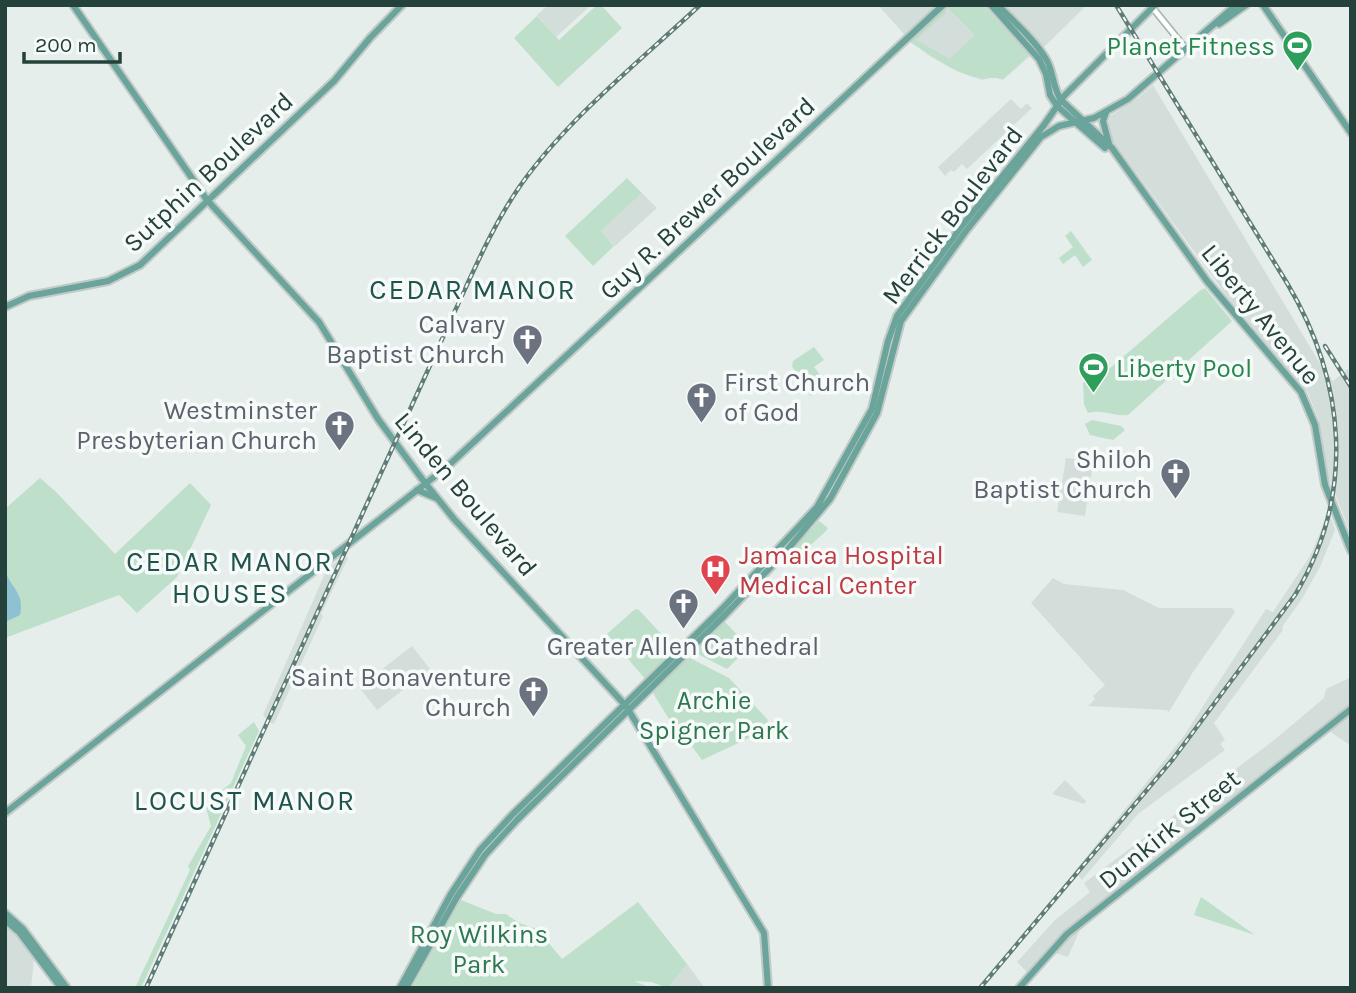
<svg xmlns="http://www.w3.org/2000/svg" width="1356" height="993" viewBox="0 0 1356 993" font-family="Karla,sans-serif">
<rect width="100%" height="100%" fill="#e5eeeb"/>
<!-- built -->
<g fill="#d3deda">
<polygon points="548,5 591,5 556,37 537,15"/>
<polygon points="878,5 1087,5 1044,47 1029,57 1003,80 993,77 982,80 957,71 928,55 911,42"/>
<polygon points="1153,85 1321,365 1333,381 1348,369 1351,373 1351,535 1327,473 1319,420 1307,391 1226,295 1111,138 1108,125 1110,116 1138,98"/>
<polygon points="1011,99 1021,109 1027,103 1032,108 967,169 962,164 954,172 951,170 945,176 938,167"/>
<polygon points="642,193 657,208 615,246 601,231"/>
<polygon points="1066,458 1093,462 1085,516 1057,512"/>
<polygon points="1329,512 1335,530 1320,567 1302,599 1282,627 1283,630 1214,723 1225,740 1220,744 1225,750 1138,814 1082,880 1075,871 1183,737 1266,609 1273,612 1310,556"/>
<polygon points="344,556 348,558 321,614 323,616 274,724 269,722 263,715 327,569"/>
<polygon points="1053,578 1064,584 1123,590 1159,608 1232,608 1235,612 1193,672 1169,712 1167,710 1088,706 1095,699 1093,696 1105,685 1031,603"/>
<polygon points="412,646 430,669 377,710 359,687"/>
<polygon points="1351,677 1351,746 1328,730 1082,925 1068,957 1052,952 1032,977 1017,962 1055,920 1090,892 1084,883 1273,741 1324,698 1326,689"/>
<polygon points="1065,780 1086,801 1084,804 1052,794"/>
<polygon points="5,925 18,937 34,959 31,988 5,988"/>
<polygon points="687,964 705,988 668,988"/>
</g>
<!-- green -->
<g fill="#bedfca">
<polygon points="597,5 601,5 622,28 558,87 514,38 537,16 559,40"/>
<path d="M949,5H983L1029,55L1003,79C994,77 990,79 981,78C955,75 932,55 910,42L944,10L946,13L916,40L950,59L975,35L947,7Z"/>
<polygon points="627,178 642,193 601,231 614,246 593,266 565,236"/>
<polygon points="1071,231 1092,260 1083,267 1075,255 1063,264 1059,258 1073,247 1065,236"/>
<path d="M1203,288L1201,291L1205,288L1232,321L1128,415C1115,417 1101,409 1088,413L1084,404L1083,383L1109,369Z"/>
<polygon points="814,347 824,360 814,367 825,381 810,396 792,366 793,361"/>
<polygon points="1092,420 1121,426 1125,430 1113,440 1090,435 1085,424"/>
<polygon points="40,478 56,492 115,554 190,483 211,505 177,577 137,613 119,595 5,638 5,509"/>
<polygon points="819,521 828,528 825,532 794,560 788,554"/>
<polygon points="638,609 675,649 675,652 646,680 607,634 634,610"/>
<polygon points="724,621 749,647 727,669 694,652"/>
<polygon points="688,657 729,678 767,719 769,725 766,730 702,760 681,732 677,732 653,693"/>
<polygon points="254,722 259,731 141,988 135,988 190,870 188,866 211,826 205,804 231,783 246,746 238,735"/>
<polygon points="1201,897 1255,935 1194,915"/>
<polygon points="461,900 496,914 506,914 519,923 537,929 562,959 638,902 687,964 668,988 651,982 634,981 651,988 412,988"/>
</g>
<!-- water -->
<path fill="#8ec2d3" d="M5,571C12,589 25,594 20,615L5,622Z"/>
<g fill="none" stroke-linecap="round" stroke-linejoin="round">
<defs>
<polyline id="minor" points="1152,7 1186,49"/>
<g id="major">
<polyline points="73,5 207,200 319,322 378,419 425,483 454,519 626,706 764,933 768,988"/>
<polyline points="991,5 1039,59 1046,74 1050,95 1057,106 1105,148"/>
<path d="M998,5C1014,22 1034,39 1046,59C1054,72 1052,87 1061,100L1112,148L1207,281L1301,392L1315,425L1325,485L1351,551"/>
<polyline points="1263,5 1351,133"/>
<polyline points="1219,24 1246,5"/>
<polyline points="1106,112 1103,121 1109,144"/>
<polyline points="5,307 29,296 108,281 140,265 334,81 370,38 402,5"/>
<polyline points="417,490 436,498"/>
<polyline points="5,813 448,466 943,5"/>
<polyline points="5,913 23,929 67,988"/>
<polyline points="5,920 19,932 61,988"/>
<polyline points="400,988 451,894 480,850 513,814 722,609 817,507 872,409 888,341 897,316 961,227 1044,125 1064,96 1155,5"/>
<polyline points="406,988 457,897 485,855 517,820 725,615 788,549 830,499 877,413 901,321 966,231 1041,137 1059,126 1094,118 1128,99 1236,5"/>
<polyline points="1019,988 1067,934 1351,709"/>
</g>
</defs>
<!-- minor casing -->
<use href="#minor" stroke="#a7b7b3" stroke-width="8"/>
<!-- major casing -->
<use href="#major" stroke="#c2cac8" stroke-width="10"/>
<!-- minor -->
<use href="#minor" stroke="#fff" stroke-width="4.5"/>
<!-- major -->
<use href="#major" stroke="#6aa49a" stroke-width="6"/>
<defs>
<g id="rail">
<polyline points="1325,346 1351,387"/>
<path d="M146,988L454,313C474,270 493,225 520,186C567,119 640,61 700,5"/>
<path d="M980,988L1173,759L1295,595C1356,494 1346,382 1287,283L1116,5"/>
</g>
</defs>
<!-- rail casing -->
<use href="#rail" stroke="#5f7c76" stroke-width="4.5"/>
<!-- rail -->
<use href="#rail" stroke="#f6faf9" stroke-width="2" stroke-dasharray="5" stroke-linecap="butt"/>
</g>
<!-- icons -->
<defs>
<symbol id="stadium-pin" viewBox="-11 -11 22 30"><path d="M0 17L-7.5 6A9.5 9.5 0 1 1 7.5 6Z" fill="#2e9e5b" stroke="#f6faf9"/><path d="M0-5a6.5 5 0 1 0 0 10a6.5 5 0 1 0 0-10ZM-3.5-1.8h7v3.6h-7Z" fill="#fff"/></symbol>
<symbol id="church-pin" viewBox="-11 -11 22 30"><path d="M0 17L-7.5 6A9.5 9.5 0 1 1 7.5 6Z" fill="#6b7280" stroke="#f6faf9"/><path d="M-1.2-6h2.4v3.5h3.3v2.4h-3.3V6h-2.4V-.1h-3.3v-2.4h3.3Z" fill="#fff"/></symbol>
<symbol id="hospital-pin" viewBox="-11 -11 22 30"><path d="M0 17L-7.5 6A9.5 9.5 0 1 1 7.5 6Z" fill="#e0444e" stroke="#f6faf9"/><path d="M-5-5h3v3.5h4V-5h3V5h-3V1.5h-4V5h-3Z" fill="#fff"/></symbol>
</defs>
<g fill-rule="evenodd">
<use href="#stadium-pin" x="1280" y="28" width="35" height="47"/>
<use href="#church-pin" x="510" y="322" width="35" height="47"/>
<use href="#stadium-pin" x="1076" y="350" width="35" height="47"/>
<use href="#church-pin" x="684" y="380" width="35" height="47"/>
<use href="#church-pin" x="322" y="408" width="35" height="47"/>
<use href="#church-pin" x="1158" y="456" width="35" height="47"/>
<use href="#hospital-pin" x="698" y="552" width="35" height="47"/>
<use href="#church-pin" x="666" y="586" width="35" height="47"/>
<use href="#church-pin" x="516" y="674" width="35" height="47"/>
</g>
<g text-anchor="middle" stroke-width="7" stroke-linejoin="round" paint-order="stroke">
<!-- leisure labels -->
<g font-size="26" fill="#27864d" stroke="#f6faf9" text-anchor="end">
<text x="1275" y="55">Planet Fitness</text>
<text x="1116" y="377" text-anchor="start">Liberty Pool</text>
</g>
<!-- street labels -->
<g font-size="26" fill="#24413b" stroke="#f6faf9">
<text transform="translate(208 172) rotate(-43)" y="9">Sutphin Boulevard</text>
<text transform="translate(707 198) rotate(-43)" y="9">Guy R. Brewer Boulevard</text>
<text transform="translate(952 215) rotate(-53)" y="9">Merrick Boulevard</text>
<text transform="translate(1261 314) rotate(51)" y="9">Liberty Avenue</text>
<text transform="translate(466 494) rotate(50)" y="9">Linden Boulevard</text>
<text transform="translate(1169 829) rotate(-39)" y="9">Dunkirk Street</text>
</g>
<!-- worship labels -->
<g font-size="26" fill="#5b616d" stroke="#f6faf9" text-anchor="end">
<text x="505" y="333">Calvary<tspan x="505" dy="30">Baptist Church</tspan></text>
<text x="724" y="391" text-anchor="start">First Church<tspan x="724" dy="30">of God</tspan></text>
<text x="317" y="419">Westminster<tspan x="317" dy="30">Presbyterian Church</tspan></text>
<text x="1152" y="468">Shiloh<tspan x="1152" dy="30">Baptist Church</tspan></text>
<text x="683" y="655" text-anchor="middle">Greater Allen Cathedral</text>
<text x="511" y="686">Saint Bonaventure<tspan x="511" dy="30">Church</tspan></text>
</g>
<!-- health labels -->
<g font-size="26" fill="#be3a42" stroke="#f6faf9" text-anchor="start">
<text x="739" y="564">Jamaica Hospital<tspan x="739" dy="30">Medical Center</tspan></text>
</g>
<!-- park labels -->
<g font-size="26" fill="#2e7851" stroke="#f6faf9">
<text x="714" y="709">Archie<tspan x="714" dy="30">Spigner Park</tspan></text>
<text x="479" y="943">Roy Wilkins<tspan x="479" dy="30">Park</tspan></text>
</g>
<!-- neighbourhood labels -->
<g font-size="28" letter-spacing="2" fill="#1f534b" stroke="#f6faf9">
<text x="473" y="299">CEDAR MANOR</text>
<text x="230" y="571">CEDAR MANOR<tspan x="230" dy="32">HOUSES</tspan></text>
<text x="245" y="810">LOCUST MANOR</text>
</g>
</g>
<!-- border -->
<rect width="1356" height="993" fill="none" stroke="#24413b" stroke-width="14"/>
<!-- scale -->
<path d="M24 52v10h96v-10" fill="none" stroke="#24413b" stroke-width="3.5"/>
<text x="35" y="52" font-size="21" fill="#24413b" stroke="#f6faf9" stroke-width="5" paint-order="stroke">200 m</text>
</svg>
